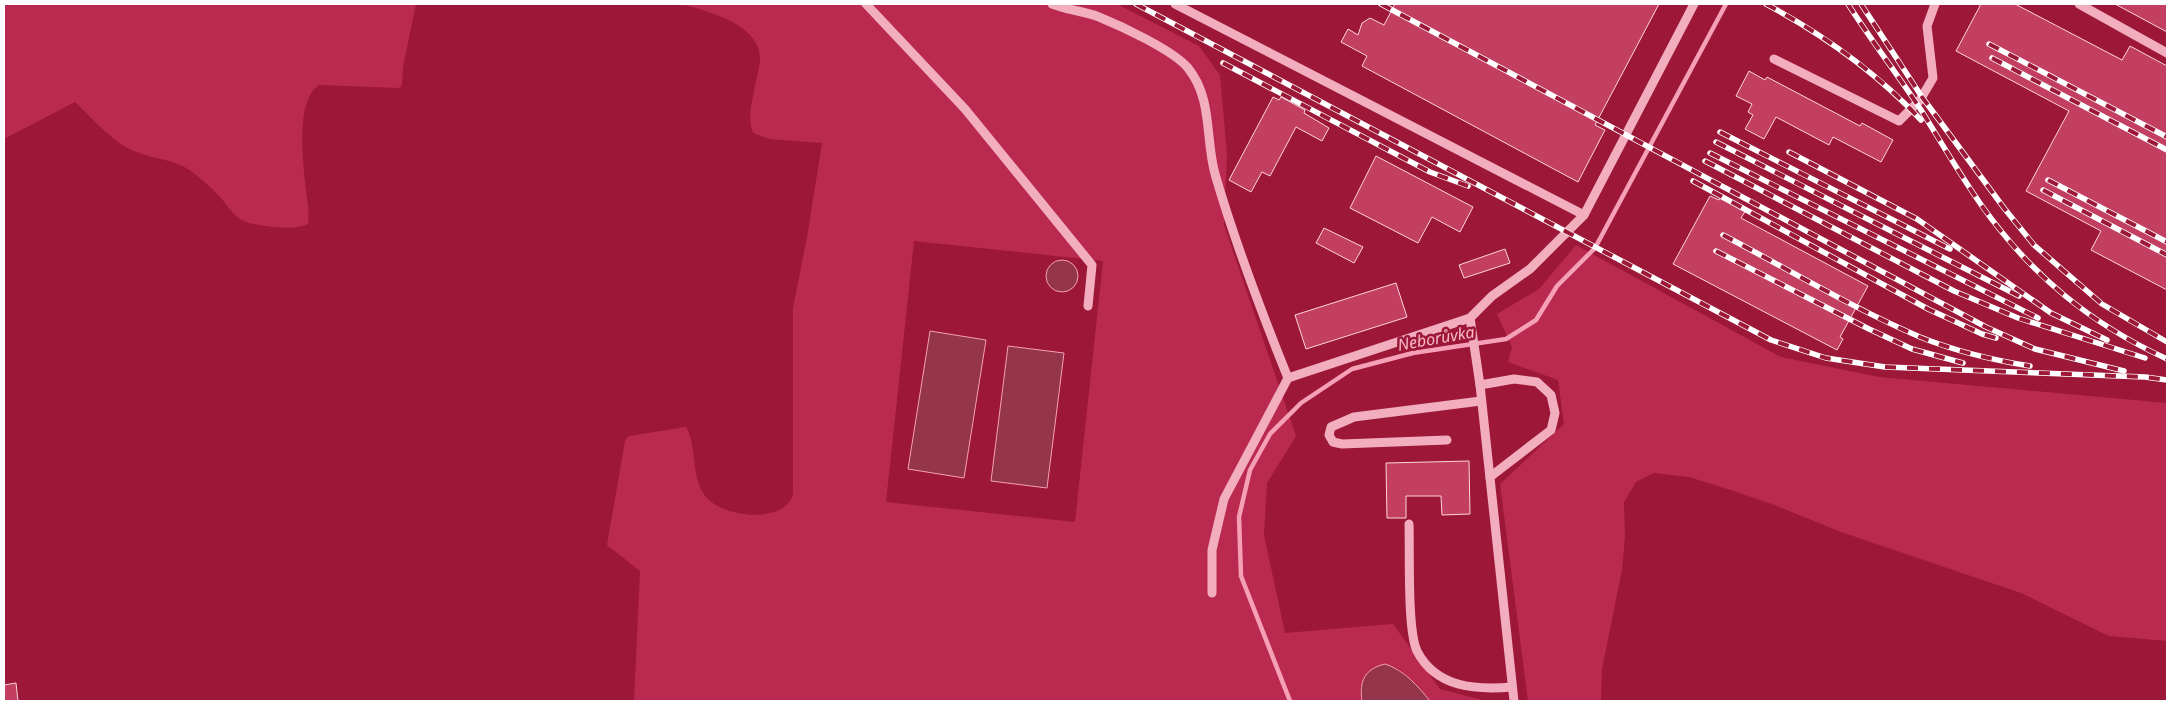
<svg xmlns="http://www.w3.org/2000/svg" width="2171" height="705" viewBox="0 0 2171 705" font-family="'Noto Sans',sans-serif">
<rect width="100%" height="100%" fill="#9c1738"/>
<!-- green -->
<g fill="#ba2a50" fill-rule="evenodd">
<path d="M4,4H416L403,67L402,84L400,88L319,85C295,100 303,165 306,190C307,202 310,211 308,224C295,231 258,227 244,221C233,217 226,202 217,194C210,186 200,178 191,171C174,159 153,159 134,151C111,141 92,118 75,102L4,139Z"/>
<path d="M682,4H1117L1199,46L1220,75L1227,154L1224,225L1296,436L1267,483L1264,535L1285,633L1393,624L1440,689L1486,701H1430L1406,675L1397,668L1360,687L1362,701H634L640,571L607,545L625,441L629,436L686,427C698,448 690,477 706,497C724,518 783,524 793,495V308L807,237L822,143L770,139L753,133C748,119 751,105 754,91C756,80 760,68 760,57C759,24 707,11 682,4ZM914,241L1103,261L1075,522L886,502Z"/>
<polygon points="1576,245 1781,357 1879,377 2167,403 2167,641 2109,636 2021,593 1841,532 1777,506 1734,491 1689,477 1654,473 1636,482 1624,502 1625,537 1622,570 1602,669 1601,701 1528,701 1500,484 1564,424 1558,380 1508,362 1512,347 1497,314 1539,289"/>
</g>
<!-- water -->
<g fill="#95354c" stroke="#f5a0b7">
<circle cx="1062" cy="276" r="16"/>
<polygon points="930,331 986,340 964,478 908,469"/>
<polygon points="1008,346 1064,353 1047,488 991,481"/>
<path d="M1385,664C1404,670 1418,686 1430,701H1362C1359,682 1364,669 1385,664Z"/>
</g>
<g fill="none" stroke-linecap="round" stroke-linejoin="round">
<!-- stream -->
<polyline stroke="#f5a0b7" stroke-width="4.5" points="1290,701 1241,576 1239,517 1250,470 1270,434 1301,403 1352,369 1413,353 1506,339 1536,320 1557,286 1595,248 1726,4"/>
</g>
<!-- building -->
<g fill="#c23f61" stroke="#fdd5e0">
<polygon points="1395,4 1659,4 1595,125 1605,130 1578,182 1362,66 1367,56 1341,42 1348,29 1358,35 1362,23 1370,18 1384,25"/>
<polygon points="1981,4 2015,4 2122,60 2130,46 2167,66 2167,290 2091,250 2101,231 2026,191 2069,111 1956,51"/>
<polygon points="2115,4 2167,4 2167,32"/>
<polygon points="1749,71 1765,80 1767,77 1860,126 1862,123 1893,140 1881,162 1833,137 1829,145 1776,117 1764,139 1745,129 1753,115 1748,112 1752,104 1736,96"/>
<polygon points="1273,97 1279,100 1281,97 1305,110 1304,113 1329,128 1322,141 1296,127 1270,176 1262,172 1251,192 1229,180"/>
<polygon points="1376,156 1473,207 1460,232 1432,217 1418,243 1350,208"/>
<polygon points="1710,196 1719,200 1721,197 1746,210 1741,218 1868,286 1840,337 1843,339 1837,350 1673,264"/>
<polygon points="1324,228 1363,247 1354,263 1316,243"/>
<polygon points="1505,249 1510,263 1464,278 1459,265"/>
<polygon points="1396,283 1407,317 1306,349 1295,315"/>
<polygon points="1469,461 1470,514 1442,515 1441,496 1406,496 1406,518 1387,518 1386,463"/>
<polygon points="16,683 18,701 4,701 4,685"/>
</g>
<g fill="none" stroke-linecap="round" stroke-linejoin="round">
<!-- minor -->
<g stroke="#f2adbf" stroke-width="9">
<polyline points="866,4 965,109 1092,265 1088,306"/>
<path d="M1052,4C1067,10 1084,11 1099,17C1121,26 1173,50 1188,68C1213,99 1205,138 1215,174C1235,243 1261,311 1288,378L1470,318"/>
<polyline points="1175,4 1584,215"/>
<polyline points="2079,4 2167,53"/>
<polyline points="1774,59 1899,121 1920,100 1933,78 1927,26 1935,4"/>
<polyline points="1480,385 1514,379 1537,382 1551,395 1555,413 1551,430 1490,477"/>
<polyline points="1447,440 1342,444 1333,442 1329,435 1331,427 1354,417 1481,401"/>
<path d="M1409,524C1410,552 1407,630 1417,651C1436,688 1476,690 1512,687"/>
<polyline points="1212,593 1212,550 1224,499 1288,378"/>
<polyline points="1514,701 1480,385 1470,318 1492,296 1530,269 1584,215 1694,4"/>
</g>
<defs>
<g id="rail">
<polyline points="1136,4 1771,340 1826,358 1885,367 2145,377 2167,380"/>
<polyline points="1381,4 1986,327 2035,349 2124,371"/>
<path d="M1766,4C1824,35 1876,72 1921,120"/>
<path d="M1848,4C1871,40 1897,74 1921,110C1941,142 1960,175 1982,206C2031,275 2091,324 2167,359"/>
<polyline points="1861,4 1922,97 2004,208 2034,245 2102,304 2167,342"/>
<polyline points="1989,44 2167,137"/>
<polyline points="1992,58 2167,150"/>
<polyline points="1223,63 1430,172 1468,186"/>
<polyline points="1720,132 1950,249"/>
<polyline points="1716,142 2019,296"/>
<polyline points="1789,152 1917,219 2051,313 2107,340"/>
<polyline points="1710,153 2038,318"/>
<polyline points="1705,161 1954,291 2018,318 2145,358"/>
<polyline points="2048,180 2167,242"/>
<polyline points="1693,181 1928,309 1982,334 1996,338"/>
<polyline points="2043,190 2167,255"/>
<path d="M1723,235C1788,269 1852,308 1920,337C1955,351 1992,360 2030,366"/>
<polyline points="1716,251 1869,329 1912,349 1963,363"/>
</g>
</defs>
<!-- rail casing -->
<use href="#rail" stroke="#fff" stroke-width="5.5"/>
<!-- rail -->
<use href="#rail" stroke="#9c1738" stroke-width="4" stroke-dasharray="11" stroke-linecap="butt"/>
</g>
<g text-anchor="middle" stroke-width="5" stroke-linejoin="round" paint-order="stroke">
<!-- water labels -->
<g font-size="16" font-style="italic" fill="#f9bacb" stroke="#9c1738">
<text transform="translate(1436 338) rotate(-10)" y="6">Neborůvka</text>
</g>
</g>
<!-- border -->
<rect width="2171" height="705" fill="none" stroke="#ffffff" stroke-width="10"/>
</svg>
